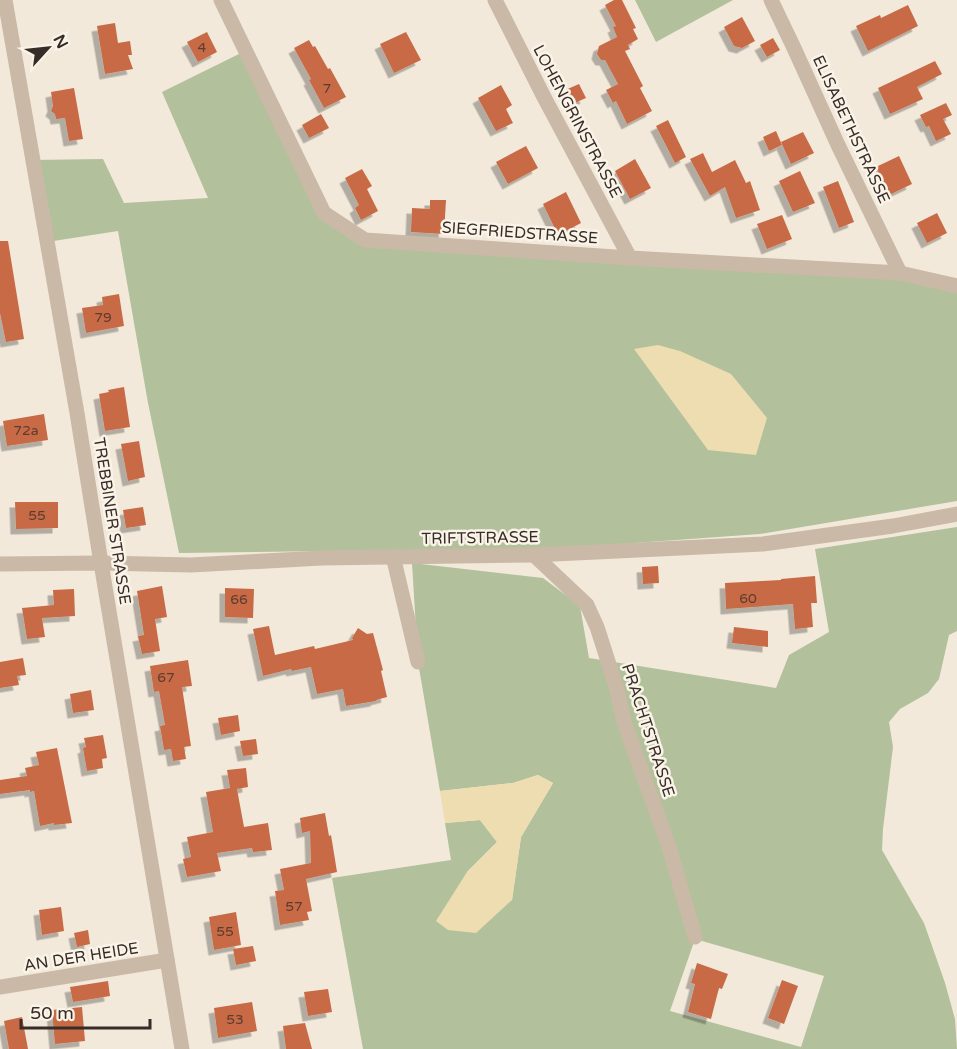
<svg xmlns="http://www.w3.org/2000/svg" width="957" height="1049" viewBox="0 0 957 1049" font-family="'Varela Round',sans-serif">
<defs>
<filter id="shadow"><feDropShadow dx="-5.5" dy="5.5" stdDeviation="0" flood-color="#0004"/></filter>
</defs>
<rect width="100%" height="100%" fill="#f2e9db"/>
<!-- green -->
<g fill="#b2c19b" fill-rule="evenodd">
<polygon points="635,0 733,0 656,42"/>
<polygon points="245,51 324,213 365,240 900,273 957,286 957,501 760,534 537,550 403,550 179,553 148,403 118,231 47,242 32,160 103,159 124,203 208,198 162,92"/>
<path d="M957,527V631L949,635L939,679L928,693L900,709L889,722L893,747L883,829L882,850L924,923L945,983L955,1019L957,1049H363L332,878L451,860L445,823L480,820L497,842L467,872L512,900L521,837L553,783L538,775L513,783L440,791L418,662L412,563L543,578L580,606L589,658L776,688L789,655L829,632L815,549ZM695,939L824,976L801,1047L670,1011Z"/>
</g>
<!-- sand -->
<g fill="#eeddb1">
<polygon points="658,345 680,351 731,374 767,418 756,455 708,450 634,349"/>
<polygon points="538,775 553,783 521,837 512,900 476,933 448,930 436,921 467,872 497,842 480,820 445,823 440,791 513,783"/>
</g>
<!-- building -->
<g fill="#c76b44" filter="url(#shadow)">
<polygon points="614,0 622,0 636,28 633,29 638,39 628,45 630,49 625,51 643,86 640,88 652,111 627,124 616,101 613,103 606,90 618,84 605,60 601,60 597,54 599,46 617,37 613,27 616,26 605,5"/>
<polygon points="908,5 918,26 868,51 856,26 880,15 881,18"/>
<polygon points="742,17 755,41 742,48 734,46 724,27"/>
<polygon points="115,23 118,43 130,41 132,55 128,55 133,69 105,74 97,26"/>
<polygon points="207,32 217,52 198,62 187,42"/>
<polygon points="406,32 421,60 394,73 380,44"/>
<polygon points="773,38 780,50 767,57 760,45"/>
<polygon points="309,40 313,47 315,46 328,69 330,68 346,97 324,108 309,80 311,79 294,48"/>
<polygon points="935,61 942,74 917,87 923,99 890,114 878,88"/>
<polygon points="579,84 586,98 570,105 563,91"/>
<polygon points="501,85 512,105 506,109 513,123 496,131 478,98"/>
<polygon points="74,88 83,139 69,141 65,118 56,119 55,114 51,111 53,106 51,92"/>
<polygon points="946,103 952,115 943,119 951,134 936,141 929,126 926,127 920,115"/>
<polygon points="321,114 329,128 309,138 302,125"/>
<polygon points="668,120 686,157 675,163 656,126"/>
<polygon points="776,131 782,145 769,151 763,137"/>
<polygon points="803,132 814,153 791,164 781,142"/>
<polygon points="526,146 538,168 508,184 496,162"/>
<polygon points="703,153 712,172 735,160 746,183 750,181 760,210 736,218 725,187 710,196 690,159"/>
<polygon points="899,156 912,184 889,195 876,167"/>
<polygon points="635,159 651,188 630,199 615,171"/>
<polygon points="362,169 372,186 367,189 378,211 361,220 355,208 359,205 345,178"/>
<polygon points="800,171 815,203 793,212 779,181"/>
<polygon points="838,181 854,222 839,228 823,187"/>
<polygon points="566,192 581,223 558,235 543,204"/>
<polygon points="430,200 446,200 444,234 411,232 412,208 430,209"/>
<polygon points="937,213 947,233 927,243 917,223"/>
<polygon points="782,215 792,239 767,249 757,224"/>
<polygon points="0,241 8,241 24,339 6,342 0,313"/>
<polygon points="119,294 124,326 86,333 82,308 103,305 102,297"/>
<polygon points="124,387 130,427 105,431 99,394 109,392 108,390"/>
<polygon points="44,414 48,440 7,446 3,421"/>
<polygon points="139,441 145,477 128,481 121,444"/>
<polygon points="15,502 58,502 58,528 16,529"/>
<polygon points="143,507 146,525 126,528 123,510"/>
<polygon points="658,566 659,583 643,584 642,567"/>
<polygon points="815,576 817,603 811,603 813,627 795,629 793,604 726,609 725,583 781,580 781,579"/>
<polygon points="162,586 167,617 155,619 160,651 142,654 138,636 144,635 137,591"/>
<polygon points="225,588 254,589 253,618 225,617"/>
<polygon points="74,589 75,616 42,618 45,637 27,639 22,608 54,605 53,590"/>
<polygon points="269,626 275,655 314,646 315,649 353,640 352,638 358,628 367,634 373,633 383,670 381,671 387,697 376,700 376,701 346,706 343,689 317,694 311,667 292,671 291,669 263,676 253,629"/>
<polygon points="734,627 768,631 768,647 732,643"/>
<polygon points="23,658 26,675 17,676 19,685 0,688 0,662"/>
<polygon points="188,660 192,686 182,687 191,746 184,747 186,759 173,761 171,749 164,750 160,726 165,725 159,691 154,692 150,666"/>
<polygon points="91,690 94,710 73,713 70,694"/>
<polygon points="238,715 240,731 221,735 218,718"/>
<polygon points="103,735 107,758 102,759 103,768 87,771 83,748 86,747 84,738"/>
<polygon points="256,739 258,754 243,756 240,741"/>
<polygon points="57,748 72,823 54,825 54,823 40,826 34,791 30,792 30,790 0,794 0,780 27,776 25,768 39,765 36,752"/>
<polygon points="246,768 248,787 237,789 244,827 268,823 272,850 253,852 252,848 217,853 221,871 187,877 183,859 191,857 187,837 213,832 206,792 230,788 227,770"/>
<polygon points="325,813 329,836 331,835 337,872 306,879 312,911 307,912 309,920 280,925 275,891 284,890 280,869 311,863 310,831 302,833 300,818"/>
<polygon points="61,907 64,931 42,935 39,910"/>
<polygon points="236,912 241,945 214,950 209,917"/>
<polygon points="88,930 90,944 77,947 74,933"/>
<polygon points="253,946 256,961 236,965 233,949"/>
<polygon points="697,963 728,974 722,989 719,988 711,1019 688,1012 695,984 691,983"/>
<polygon points="782,980 798,986 784,1024 768,1018"/>
<polygon points="108,981 110,996 73,1002 70,987"/>
<polygon points="328,989 332,1012 308,1016 304,992"/>
<polygon points="252,1002 257,1031 218,1038 214,1008"/>
<polygon points="82,1007 85,1041 55,1044 52,1010"/>
<polygon points="22,1017 28,1049 9,1049 4,1021"/>
<polygon points="305,1023 312,1049 286,1049 283,1026"/>
</g>
<g fill="none" stroke-linecap="round" stroke-linejoin="round">
<!-- minor -->
<g stroke="#cab9a7" stroke-width="15">
<polyline points="5,0 77,413 101,563 182,1049"/>
<polyline points="221,0 324,213 365,240 630,258 900,273 957,286"/>
<polyline points="495,0 545,99 630,258"/>
<polyline points="771,0 794,48 838,145 900,273"/>
<polyline points="534,555 587,605 597,627 616,686 624,722 669,847 695,937"/>
<polyline points="393,556 418,662"/>
<polyline points="0,564 101,563 191,565 322,558 534,555 763,544 893,526 957,514"/>
<polyline points="0,987 167,960"/>
</g>
</g>
<g text-anchor="middle" stroke-width="5" stroke-linejoin="round" paint-order="stroke">
<!-- number labels -->
<g font-size="14" fill="#5b3c2f">
<text x="202" y="52">4</text>
<text x="327" y="93">7</text>
<text x="103" y="322">79</text>
<text x="26" y="435">72a</text>
<text x="37" y="520">55</text>
<text x="748" y="603">60</text>
<text x="239" y="604">66</text>
<text x="166" y="682">67</text>
<text x="294" y="911">57</text>
<text x="225" y="936">55</text>
<text x="235" y="1024">53</text>
</g>
<!-- street labels -->
<g font-size="16" fill="#372d28" stroke="#faf3e8">
<text transform="translate(578 121) rotate(62)" y="6">LOHENGRINSTRASSE</text>
<text transform="translate(852 129) rotate(65)" y="6">ELISABETHSTRASSE</text>
<text transform="translate(520 232) rotate(4)" y="6">SIEGFRIEDSTRASSE</text>
<text transform="translate(113 521) rotate(81)" y="6">TREBBINER STRASSE</text>
<text transform="translate(480 537) rotate(-1)" y="6">TRIFTSTRASSE</text>
<text transform="translate(649 730) rotate(72)" y="6">PRACHTSTRASSE</text>
<text transform="translate(81 956) rotate(-9)" y="6">AN DER HEIDE</text>
</g>
</g>
<!-- north arrow -->
<g transform="translate(48 48) rotate(63)" stroke="#faf3e8" stroke-width="4.5" paint-order="stroke">
<path d="M0-4.5L10 22L0 15L-10 22Z" fill="#372d28"/>
<text y="-9" font-size="16" font-weight="bold" text-anchor="middle" fill="#372d28">N</text>
</g>
<!-- scale -->
<path d="M21 1019v9h129v-9" fill="none" stroke="#372d28" stroke-width="3"/>
<text x="30" y="1019" font-size="18" fill="#372d28" stroke="#faf3e8" stroke-width="4.5" paint-order="stroke">50 m</text>
</svg>
